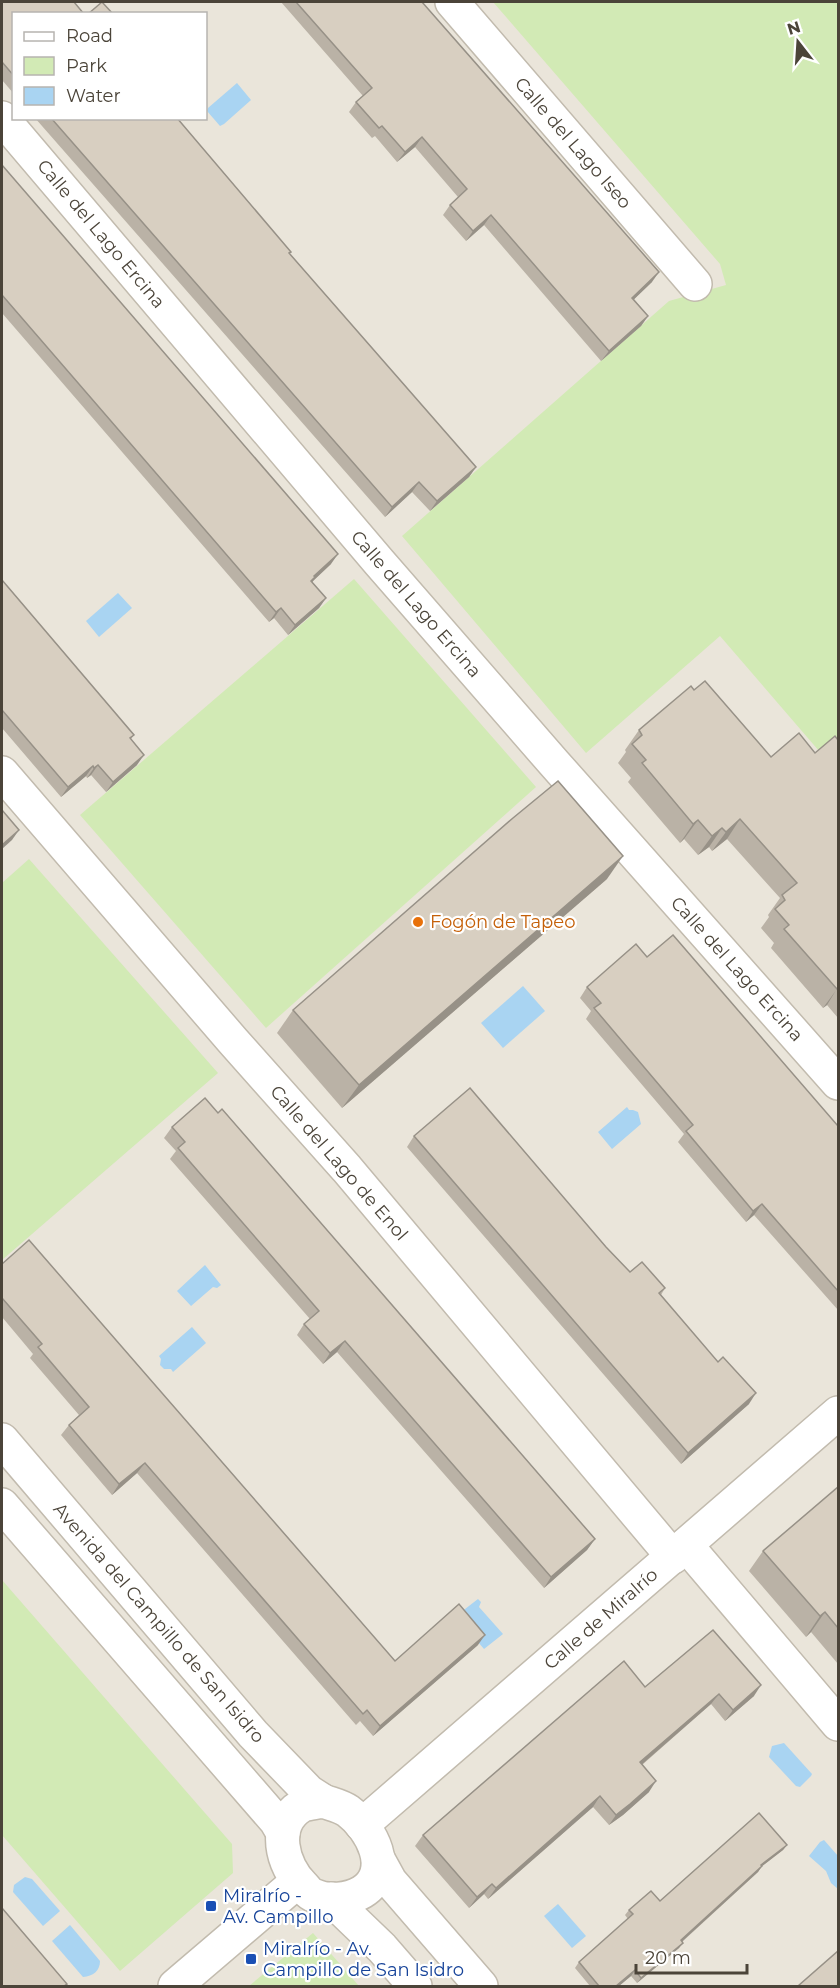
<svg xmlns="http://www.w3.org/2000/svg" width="840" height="1988" viewBox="0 0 840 1988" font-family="Montserrat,sans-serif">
<rect width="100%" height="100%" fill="#f6f3ec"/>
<!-- residential -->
<path fill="#eae5da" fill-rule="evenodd" d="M2,2H679L838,532V1986H2ZM14,14H206V118H14Z"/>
<!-- green -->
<g fill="#d2eab5">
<polygon points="493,2 838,2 838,773 720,636 586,753 402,536 669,301 726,285 720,264"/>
<polygon points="354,579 536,787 266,1028 80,815"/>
<polygon points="29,859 218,1073 2,1260 2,883"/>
<polygon points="2,1580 232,1844 233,1873 120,1971 2,1835"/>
<polygon points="313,1933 359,1986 249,1986"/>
</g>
<!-- water -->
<g fill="#a9d4f2">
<polygon points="237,83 251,100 224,124 220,126 207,111 208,108"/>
<polygon points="118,593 132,608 99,637 86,621"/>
<polygon points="523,986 545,1011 503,1048 481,1023"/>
<polygon points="627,1107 629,1110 633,1110 638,1112 641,1124 612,1149 598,1132"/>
<polygon points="205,1265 221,1285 217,1288 213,1287 191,1306 177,1291"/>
<polygon points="192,1327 206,1343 173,1372 171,1369 164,1369 160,1365 161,1359 159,1356"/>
<polygon points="478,1599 481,1602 479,1607 503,1634 484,1649 456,1616"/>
<polygon points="784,1743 812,1774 811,1776 800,1787 796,1786 769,1757 772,1746"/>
<polygon points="824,1840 838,1856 838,1889 831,1883 826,1871 809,1856 820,1842"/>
<polygon points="25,1877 32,1879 60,1911 43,1926 13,1892 14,1885"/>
<polygon points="558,1904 586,1936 572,1948 544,1916"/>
<path d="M70,1925L100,1961C100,1971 93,1976 83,1977L52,1941Z"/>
</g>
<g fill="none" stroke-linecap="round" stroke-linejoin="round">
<defs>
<g id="minor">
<polyline points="452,2 695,284"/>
<polyline points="2,118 379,562 554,763 838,1083"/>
<polyline points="2,773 233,1041 347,1169 673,1557"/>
<polyline points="2,1440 253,1734 309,1792 323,1801"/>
<polyline points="2,1505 276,1821 283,1833"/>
<polyline points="686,1545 838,1724"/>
<path d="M323,1801C331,1804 341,1806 348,1811C371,1828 395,1872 362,1892C349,1900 327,1902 313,1895C309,1894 306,1889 303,1886C282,1866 271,1824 301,1806C307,1803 316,1803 323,1801Z"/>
<polyline points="362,1825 838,1413"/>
<polyline points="379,1861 390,1881 481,1986"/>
<polyline points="331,1899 382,1948 415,1986"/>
<polyline points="175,1986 298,1881"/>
</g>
</defs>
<!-- minor casing -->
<use href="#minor" stroke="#c2bbae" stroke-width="36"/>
<!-- minor -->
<use href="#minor" stroke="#fff" stroke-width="33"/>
</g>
<!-- wall -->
<g fill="#bab2a6">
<polygon points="2,2 14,14 14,94 2,80"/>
<polygon points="281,2 422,2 652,282 634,299 648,316 641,326 601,361 484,225 466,241 443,215 450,205 458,197 415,147 397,162 375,136 372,138 349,112 356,102 363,96"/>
<polygon points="35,118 177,118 290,254 476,467 469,477 430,511 412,492 385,517"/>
<polygon points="2,165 331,564 312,582 326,598 319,608 288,635 274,618 269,622 2,313"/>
<polygon points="2,580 134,735 131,739 137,765 106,792 91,775 87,778 86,776 61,797 2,728"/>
<polygon points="694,690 771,757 815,753 838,740 838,1018 827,1005 823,1008 771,948 774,943 761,928 769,917 768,915 780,898 727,839 712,851 709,847 698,855 684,839 680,843 628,782 631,778 618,763 626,752 625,750 639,730"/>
<polygon points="607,879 342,1108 277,1033 293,1010"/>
<polygon points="647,957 838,1126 838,1310 754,1215 746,1222 678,1142 684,1134 586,1019 591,1011 580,998 587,987"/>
<polygon points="172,1127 595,1539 587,1550 544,1588 337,1352 323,1364 297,1335 304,1324 310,1319 170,1159 176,1151 164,1138"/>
<polygon points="414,1136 606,1247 630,1272 665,1288 661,1295 749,1404 681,1464 407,1147"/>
<polygon points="2,1264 395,1661 478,1645 373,1736 360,1721 356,1725 137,1473 112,1495 61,1435 69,1425 79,1415 30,1358 33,1354 2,1317"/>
<polygon points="838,1487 838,1664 811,1632 806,1637 749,1571 763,1551"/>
<polygon points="645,1687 754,1696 725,1721 711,1704 642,1765 649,1792 623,1815 609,1825 593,1807 488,1899 484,1894 469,1908 415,1846 423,1835"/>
<polygon points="787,1845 783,1850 762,1866 758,1872 682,1942 679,1948 637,1983 631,1976 619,1986 590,1986 575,1968 579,1962 628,1919 625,1915 629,1910 660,1901"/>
</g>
<!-- shaded-wall -->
<g fill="#979187">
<polygon points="422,137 415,147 397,162 405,152"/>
<polygon points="491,215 484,225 466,241 473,231"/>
<polygon points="659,272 652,282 625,308 632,298"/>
<polygon points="648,316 641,326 601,361 609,351"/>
<polygon points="476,467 469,477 430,511 437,501"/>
<polygon points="419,482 412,492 385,517 392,507"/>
<polygon points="338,554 331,564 314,580 308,587 314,576"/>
<polygon points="326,598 319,608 288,635 295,625"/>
<polygon points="281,608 274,618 269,622 276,612"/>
<polygon points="144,755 137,765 106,792 113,782"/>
<polygon points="98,765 91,775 87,778 94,768"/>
<polygon points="93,766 86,776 61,797 68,787"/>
<polygon points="740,819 727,839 712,851 726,832"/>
<polygon points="698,820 684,839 680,843 693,824"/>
<polygon points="722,828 709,847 698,855 712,836"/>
<polygon points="19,830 12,840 2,849 2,845"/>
<polygon points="623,856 607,879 342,1108 359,1085"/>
<polygon points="838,987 827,1005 823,1008 837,989"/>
<polygon points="762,1204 754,1215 746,1222 753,1211"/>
<polygon points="345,1341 337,1352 323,1364 330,1353"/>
<polygon points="756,1393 749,1404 681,1464 688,1453"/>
<polygon points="145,1463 137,1473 112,1495 119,1484"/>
<polygon points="595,1539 587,1550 544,1588 551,1577"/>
<polygon points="825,1612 811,1632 806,1637 820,1616"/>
<polygon points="485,1635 478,1645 373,1736 380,1726"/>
<polygon points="761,1685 754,1696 725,1721 733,1710"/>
<polygon points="719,1694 711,1704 632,1773 640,1762"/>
<polygon points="656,1781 649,1792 623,1815 609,1825 616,1815"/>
<polygon points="600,1796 593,1807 488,1899 496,1888"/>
<polygon points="787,1845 783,1850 757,1870 761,1865"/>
<polygon points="762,1866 758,1872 677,1946 681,1940"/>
<polygon points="492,1884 484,1894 469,1908 477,1897"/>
<polygon points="683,1943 679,1948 637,1983 641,1978"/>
<polygon points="635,1970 631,1976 619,1986 616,1986"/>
</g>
<!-- building -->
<g fill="#d8cfc1" stroke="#979187" stroke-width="1.5">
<polygon points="2,2 74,2 84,14 14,14 14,76 2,62"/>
<polygon points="102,2 113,14 88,14"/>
<polygon points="296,2 422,2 659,272 632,298 648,316 609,351 491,215 473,231 450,205 467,189 422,137 405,152 382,126 379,128 356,102 372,88"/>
<polygon points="51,118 177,118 291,252 289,253 476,467 437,501 419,482 392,507"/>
<polygon points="2,165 338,554 314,576 315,577 311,581 326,598 295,625 281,608 276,612 2,295"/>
<polygon points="2,580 134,735 130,738 144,755 113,782 98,765 94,768 93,766 68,787 2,710"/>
<polygon points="705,681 771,757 799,733 815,753 835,736 838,740 838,987 837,989 784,929 789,925 775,909 785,900 782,895 797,883 740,819 726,832 722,828 712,836 698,820 693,824 642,763 646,760 632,744 642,735 639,730 691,686 694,690"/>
<polygon points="558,781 623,856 359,1085 293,1010 513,818"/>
<polygon points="2,810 19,830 2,845"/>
<polygon points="673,935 838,1126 838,1291 762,1204 753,1211 686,1131 693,1125 594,1008 601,1003 587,987 636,944 647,957"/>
<polygon points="470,1088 606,1247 630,1272 642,1262 665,1288 659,1293 718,1362 723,1357 756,1393 688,1453 414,1136"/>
<polygon points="205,1098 218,1113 222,1109 595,1539 551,1577 345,1341 330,1353 304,1324 319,1311 178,1148 185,1142 172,1127"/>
<polygon points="29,1240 395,1661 459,1604 485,1635 380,1726 367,1710 363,1714 145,1463 119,1484 69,1425 89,1407 38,1347 42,1344 2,1298 2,1264"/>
<polygon points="838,1487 838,1628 825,1612 820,1616 763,1551"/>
<polygon points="713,1630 761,1685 733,1710 719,1694 640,1762 656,1781 630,1804 616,1815 600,1796 496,1888 492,1884 477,1897 423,1835 624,1661 645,1687"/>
<polygon points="759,1813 787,1845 761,1865 762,1866 681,1940 683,1943 641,1978 635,1970 616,1986 599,1986 579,1962 633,1914 629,1910 651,1891 660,1901"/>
<polygon points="2,1908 67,1984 64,1986 2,1986"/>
<polygon points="838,1951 838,1986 798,1986"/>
</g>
<!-- markers -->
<circle fill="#e8710a" stroke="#fff" stroke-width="2" cx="418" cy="922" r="6"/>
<g fill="#1a4fb4" stroke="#fff" stroke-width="2">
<rect x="205" y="1900" width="12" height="12" rx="3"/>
<rect x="245" y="1953" width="12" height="12" rx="3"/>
</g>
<g text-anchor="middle" stroke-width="4.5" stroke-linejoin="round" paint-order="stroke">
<!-- street labels -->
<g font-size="18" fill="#4b4439" stroke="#fff">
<text transform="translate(573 143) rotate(49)" y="6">Calle del Lago Iseo</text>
<text transform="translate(101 234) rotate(50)" y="6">Calle del Lago Ercina</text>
<text transform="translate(416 604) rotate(49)" y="6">Calle del Lago Ercina</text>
<text transform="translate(737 969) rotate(48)" y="6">Calle del Lago Ercina</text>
<text transform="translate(339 1163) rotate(49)" y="6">Calle del Lago de Enol</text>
<text transform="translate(601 1619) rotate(-41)" y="6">Calle de Miralrío</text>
<text transform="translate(159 1623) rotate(49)" y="6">Avenida del Campillo de San Isidro</text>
</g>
<!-- food labels -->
<g font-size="18" fill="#c56008" stroke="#fff" text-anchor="start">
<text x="430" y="928">Fogón de Tapeo</text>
</g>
<!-- transit labels -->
<g font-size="18" fill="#164399" stroke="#fff" text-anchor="start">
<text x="223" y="1902">Miralrío -<tspan x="223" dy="21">Av. Campillo</tspan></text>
<text x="263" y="1955">Miralrío - Av.<tspan x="263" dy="21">Campillo de San Isidro</tspan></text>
</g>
</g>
<!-- border -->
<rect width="840" height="1988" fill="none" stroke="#4b4439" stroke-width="6"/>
<!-- legend -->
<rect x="12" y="12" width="195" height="108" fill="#ffffff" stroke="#b7b4b0" stroke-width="1.5"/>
<rect x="24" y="32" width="30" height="9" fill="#ffffff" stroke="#b7b4b0" stroke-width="1.5"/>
<text x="66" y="42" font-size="18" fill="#4b4439">Road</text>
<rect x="24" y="57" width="30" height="18" fill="#d2eab5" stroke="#b7b4b0" stroke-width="1.5"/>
<text x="66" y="72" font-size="18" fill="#4b4439">Park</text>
<rect x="24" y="87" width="30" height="18" fill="#a9d4f2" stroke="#b7b4b0" stroke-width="1.5"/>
<text x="66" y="102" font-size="18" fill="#4b4439">Water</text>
<!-- north arrow -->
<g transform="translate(798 42) rotate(343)" stroke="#ffffff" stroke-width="4.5" paint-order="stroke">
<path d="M0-4.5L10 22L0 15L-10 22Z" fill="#4b4439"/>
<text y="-9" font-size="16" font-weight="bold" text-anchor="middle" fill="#4b4439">N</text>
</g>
<!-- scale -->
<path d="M636 1964v9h111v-9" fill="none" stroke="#4b4439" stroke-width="3"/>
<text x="645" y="1964" font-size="18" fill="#4b4439" stroke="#ffffff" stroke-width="4.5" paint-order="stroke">20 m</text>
</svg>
